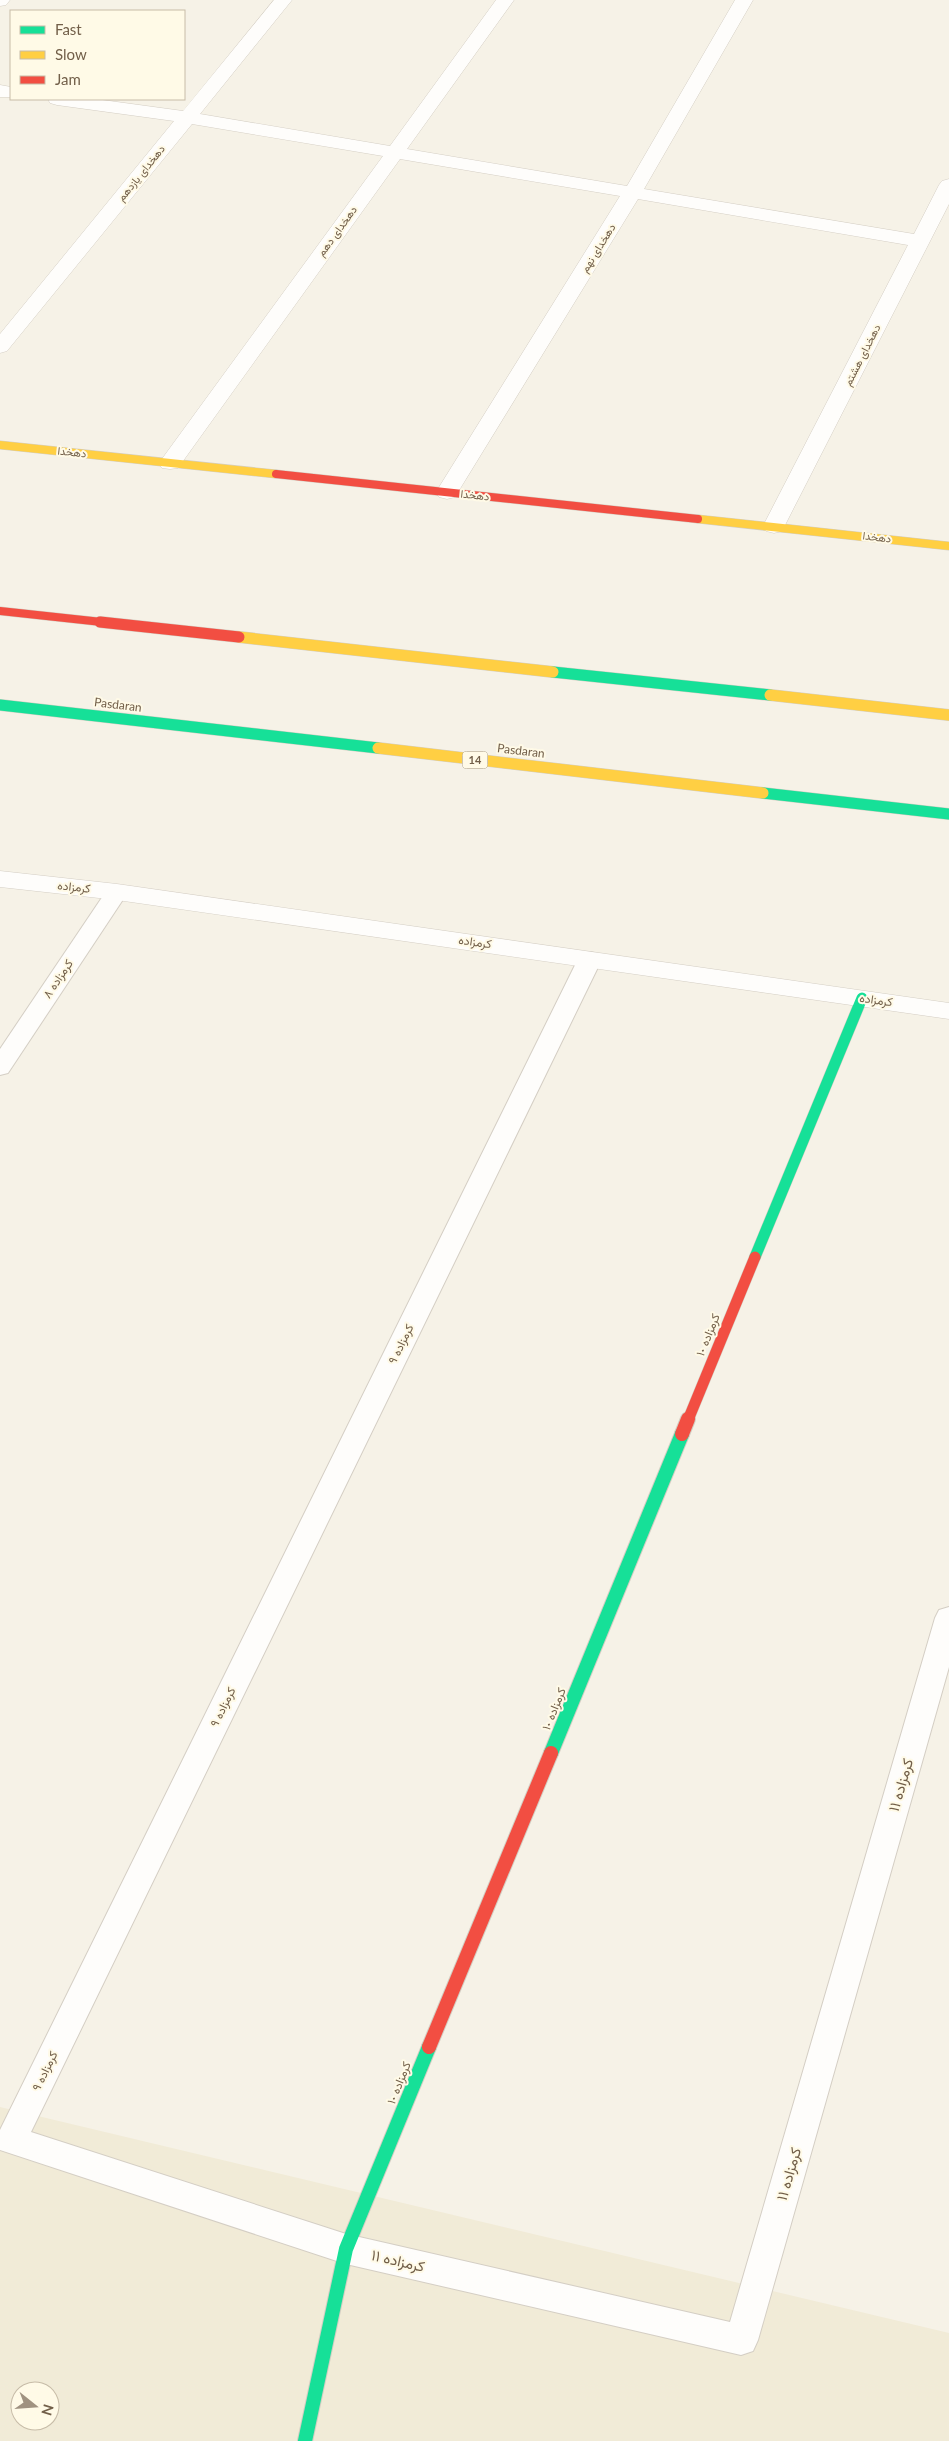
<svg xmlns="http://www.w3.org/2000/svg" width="949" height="2441" viewBox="0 0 949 2441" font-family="Lato,Vazirmatn,sans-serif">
<rect width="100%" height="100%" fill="#f6f2e7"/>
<!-- residential -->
<path fill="#f1ebd7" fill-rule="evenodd" d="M0,2107L949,2333V2441H0ZM20,2391H50V2421H20Z"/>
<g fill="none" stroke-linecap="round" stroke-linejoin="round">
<defs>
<g id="lane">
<polygon points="117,885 125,887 128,892 8,1073 0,1075 0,1049 109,887"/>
<polygon points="590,952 598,954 602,959 31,2132 346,2234 730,2322 935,1618 939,1610 949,1607 949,1667 758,2340 753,2351 741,2355 346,2264 0,2150 0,2130 578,959 582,954"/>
</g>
<g id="street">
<polygon points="0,0 10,0 6,5 0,6"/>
<polygon points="274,0 292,0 200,114 390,146 496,0 514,0 407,149 627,186 735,0 753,0 644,189 914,234 939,185 942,181 949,179 949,204 782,531 774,533 766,531 763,526 908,245 638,199 458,492 455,497 447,499 439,497 436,492 620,196 400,159 178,468 170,469 162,468 159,463 383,156 192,124 7,351 0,353 0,334 174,121 57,105 50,103 48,99 95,99 183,111"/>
<polygon points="0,85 11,87 11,97 0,97"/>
<polygon points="0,871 117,884 949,1003 949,1019 117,900 0,887"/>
</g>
<g id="fast-far1">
<polyline points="553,672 770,695"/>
<polyline points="0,705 378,748"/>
<polyline points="763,793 949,814"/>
<polyline points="755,1257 862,998"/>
</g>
<g id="fast">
<polyline points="551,1753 682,1434"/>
<polyline points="305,2441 346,2249 429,2047"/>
</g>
<g id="slow-far1">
<polyline points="0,445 276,474"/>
<polyline points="698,519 949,546"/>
</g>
<g id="slow">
<polyline points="239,637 553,672"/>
<polyline points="770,695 949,715"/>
<polyline points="378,748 763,793"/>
</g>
<g id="jam-far2">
<polyline points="276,474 698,519"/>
<polyline points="0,611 111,623"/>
</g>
<g id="jam-far1">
<polyline points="100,622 239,637"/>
<polyline points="688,1420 755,1257"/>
</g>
<g id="jam">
<polyline points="682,1434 688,1419"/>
<polyline points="429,2047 551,1753"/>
</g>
</defs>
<!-- lane casing -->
<use href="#lane" stroke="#d4cec4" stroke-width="2"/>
<!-- street casing -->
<use href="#street" stroke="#d4cec4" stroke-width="1"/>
<!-- fast-far1 casing -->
<use href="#fast-far1" stroke="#d3cec3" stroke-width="12"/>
<!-- fast casing -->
<use href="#fast" stroke="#d3cec3" stroke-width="16"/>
<!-- slow-far1 casing -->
<use href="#slow-far1" stroke="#d3cec3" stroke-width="9"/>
<!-- slow casing -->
<use href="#slow" stroke="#d3cec3" stroke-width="12"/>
<!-- jam-far2 casing -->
<use href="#jam-far2" stroke="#d3cec3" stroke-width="9"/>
<!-- jam-far1 casing -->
<use href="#jam-far1" stroke="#d3cec3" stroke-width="12"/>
<!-- jam casing -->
<use href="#jam" stroke="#d3cec3" stroke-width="16"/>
<!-- lane -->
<use href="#lane" fill="#fefdfb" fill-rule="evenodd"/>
<!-- street -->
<use href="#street" fill="#fefdfb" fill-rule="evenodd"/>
<!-- fast-far1 -->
<use href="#fast-far1" stroke="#16e098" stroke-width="11"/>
<!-- fast -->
<use href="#fast" stroke="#16e098" stroke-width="14"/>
<!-- slow-far1 -->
<use href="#slow-far1" stroke="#ffcf43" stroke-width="8"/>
<!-- slow -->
<use href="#slow" stroke="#ffcf43" stroke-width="11"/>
<!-- jam-far2 -->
<use href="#jam-far2" stroke="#f24e42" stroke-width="8"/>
<!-- jam-far1 -->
<use href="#jam-far1" stroke="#f24e42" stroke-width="11"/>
<!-- jam -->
<use href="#jam" stroke="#f24e42" stroke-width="14"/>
</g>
<g text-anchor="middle" stroke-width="4" stroke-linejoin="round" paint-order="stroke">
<!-- far-street labels -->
<g font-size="11" fill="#725f49" stroke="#fffae7">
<text transform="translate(141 173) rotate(-51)" y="4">دهخدای یازدهم</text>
<text transform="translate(337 231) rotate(-54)" y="4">دهخدای دهم</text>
<text transform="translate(598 248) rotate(-58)" y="4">دهخدای نهم</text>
<text transform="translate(862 355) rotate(-63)" y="4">دهخدای هشتم</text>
<text transform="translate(72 452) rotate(6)" y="4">دهخدا</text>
<text transform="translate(475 495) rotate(6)" y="4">دهخدا</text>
<text transform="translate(877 537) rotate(7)" y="4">دهخدا</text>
</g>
<!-- shield labels -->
<rect fill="#fffae7" stroke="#9c8e78" stroke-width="1" x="462.5" y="751.5" width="25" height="17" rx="4"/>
<g font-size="11" font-weight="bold" fill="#725f49">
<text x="475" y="764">14</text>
</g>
<!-- street labels -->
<g font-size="12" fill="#725f49" stroke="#fffae7">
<text transform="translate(118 705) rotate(7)" y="4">Pasdaran</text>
<text transform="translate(521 751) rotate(7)" y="4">Pasdaran</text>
<text transform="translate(74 887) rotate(6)" y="4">کرمزاده</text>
<text transform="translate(475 942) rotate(8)" y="4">کرمزاده</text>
<text transform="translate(58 979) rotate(-56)" y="4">کرمزاده ٨</text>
<text transform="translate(876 1000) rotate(8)" y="4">کرمزاده</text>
<text transform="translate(708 1335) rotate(-68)" y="4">کرمزاده ١٠</text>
<text transform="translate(401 1344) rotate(-64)" y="4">کرمزاده ٩</text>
<text transform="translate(223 1707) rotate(-64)" y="4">کرمزاده ٩</text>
<text transform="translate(554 1709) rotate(-68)" y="4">کرمزاده ١٠</text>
<text transform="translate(45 2071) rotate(-64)" y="4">کرمزاده ٩</text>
<text transform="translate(399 2083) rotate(-68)" y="4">کرمزاده ١٠</text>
</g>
<!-- near-street labels -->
<g font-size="15" fill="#725f49" stroke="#fffae7">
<text transform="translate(901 1785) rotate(-74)" y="5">کرمزاده ١١</text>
<text transform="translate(789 2174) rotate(-74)" y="5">کرمزاده ١١</text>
<text transform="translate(398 2261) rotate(13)" y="5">کرمزاده ١١</text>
</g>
</g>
<!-- legend -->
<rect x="10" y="10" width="175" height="90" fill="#fffae7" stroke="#c7bca8"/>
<rect x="20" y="26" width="25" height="8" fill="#16e098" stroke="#c7bca8"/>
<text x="55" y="35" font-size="15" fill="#725f49">Fast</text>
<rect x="20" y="51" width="25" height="8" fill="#ffcf43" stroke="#c7bca8"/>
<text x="55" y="60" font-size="15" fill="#725f49">Slow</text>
<rect x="20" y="76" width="25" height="8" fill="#f24e42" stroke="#c7bca8"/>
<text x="55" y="85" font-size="15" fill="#725f49">Jam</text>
<!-- north arrow -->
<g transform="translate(35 2406) rotate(107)"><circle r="24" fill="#fffae7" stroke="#c7bca8"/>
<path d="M0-4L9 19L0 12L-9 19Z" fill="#a09280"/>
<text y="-8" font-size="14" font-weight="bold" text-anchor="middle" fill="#725f49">N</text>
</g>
</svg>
